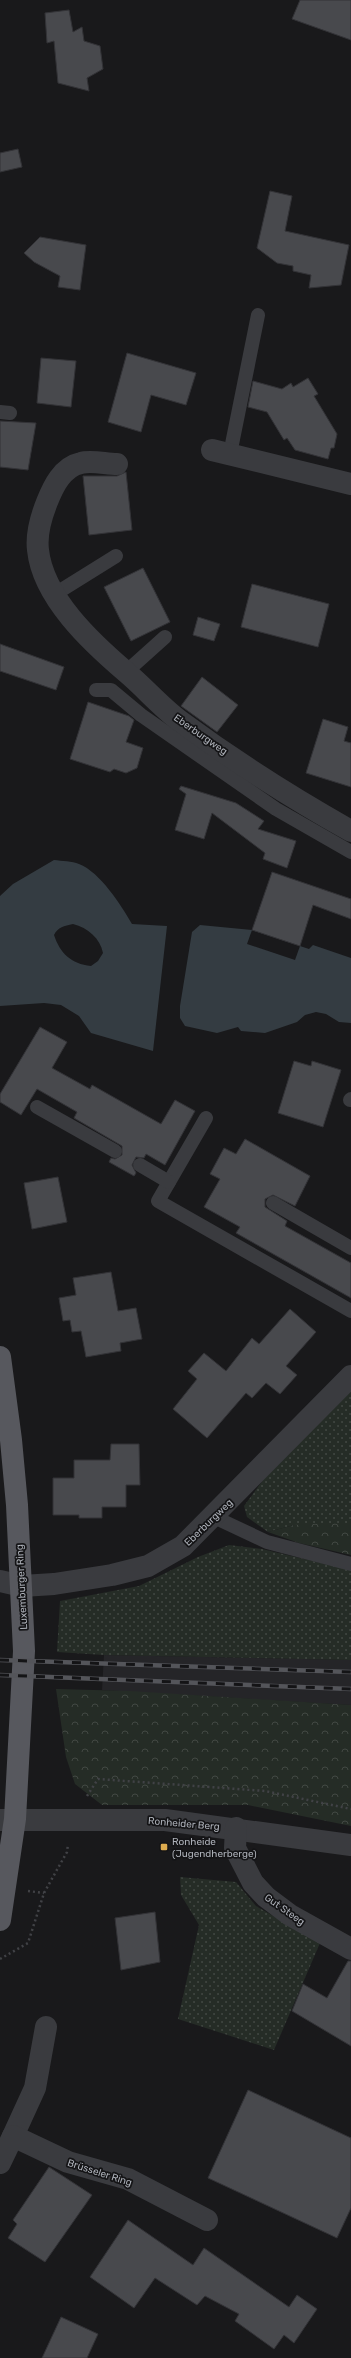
<svg xmlns="http://www.w3.org/2000/svg" width="351" height="2358" viewBox="0 0 351 2358" font-family="Rubik,sans-serif">
<defs>
<pattern id="grass-dots" width="8" height="8" patternUnits="userSpaceOnUse"><rect width="8" height="8" fill="#252c26"/><path d="M2 2h.1M6 6h.1" fill="none" stroke="#424843" stroke-width="1.8" stroke-linecap="round"/></pattern>
<pattern id="forest-crowns" width="20" height="18" patternUnits="userSpaceOnUse"><rect width="20" height="18" fill="#252c26"/><path d="M2 6a3 3 0 1 1 6 0M12 15a3 3 0 1 1 6 0" fill="none" stroke="#424843"/></pattern>
</defs>
<rect width="100%" height="100%" fill="#19191b"/>
<!-- built -->
<polygon fill="#252528" points="104,1655 351,1660 351,1705 102,1690"/>
<!-- grass -->
<g fill="url(#grass-dots)">
<polygon points="351,1388 351,1525 294,1525 268,1532 247,1517 244,1506 266,1476"/>
<polygon points="229,1545 262,1549 351,1570 351,1660 104,1655 57,1652 60,1601 139,1586 198,1557"/>
<polygon points="180,1877 236,1882 256,1906 320,1943 274,2050 178,2019 199,1925 181,1895"/>
</g>
<!-- forest -->
<g fill="url(#forest-crowns)">
<polygon points="331,1523 351,1525 351,1555 299,1543 268,1532 294,1525"/>
<polygon points="56,1689 130,1691 351,1705 351,1826 248,1805 102,1805 75,1784 66,1757"/>
</g>
<!-- water -->
<g fill="#343c42" fill-rule="evenodd">
<path d="M54,860C62,861 72,861 79,864C100,872 121,905 132,924L167,926L153,1051L91,1033L79,1016L61,1005L44,1003L0,1006V896L13,884ZM73,924C88,928 100,938 103,953L98,961L91,966C71,964 60,953 54,935C58,927 64,926 73,924Z"/>
<polygon points="200,925 252,930 309,949 313,945 351,958 351,1023 339,1022 326,1014 316,1012 305,1015 297,1022 265,1033 241,1031 238,1027 217,1033 185,1026 180,1018 180,1006 192,932"/>
</g>
<!-- pier -->
<polygon fill="#19191b" points="252,930 300,946 295,960 247,944"/>
<!-- building -->
<g fill="#48494d" stroke="#333337">
<polygon points="300,0 351,0 351,40 292,19"/>
<polygon points="69,10 73,32 82,27 84,41 100,46 103,69 87,78 89,91 58,83 54,41 47,43 45,13"/>
<polygon points="18,149 22,167 0,172 0,153"/>
<polygon points="270,191 292,196 285,231 349,245 341,285 309,288 311,275 293,271 293,266 277,263 257,248"/>
<polygon points="40,237 86,245 80,290 58,287 60,276 34,262 24,253"/>
<polygon points="127,353 196,373 186,405 151,395 141,432 108,422"/>
<polygon points="41,358 76,361 71,407 37,403"/>
<polygon points="308,378 318,394 314,396 337,434 334,448 331,448 328,459 295,450 287,438 284,440 267,412 248,407 253,381 282,389 291,383 293,387"/>
<polygon points="0,421 36,423 28,470 0,467"/>
<polygon points="126,472 132,530 89,535 83,476 117,476"/>
<polygon points="143,568 170,622 131,641 104,587"/>
<polygon points="252,584 329,604 318,647 241,627"/>
<polygon points="198,617 220,624 214,641 193,635"/>
<polygon points="0,644 64,667 56,690 0,671"/>
<polygon points="202,677 238,705 217,732 181,706"/>
<polygon points="88,702 129,716 134,720 126,742 143,748 137,768 126,773 114,769 110,772 70,759"/>
<polygon points="323,719 348,727 344,741 351,743 351,787 306,773"/>
<polygon points="181,786 236,803 264,821 258,829 296,841 287,868 263,859 265,853 212,813 204,839 175,830 186,794 179,789"/>
<polygon points="272,872 351,899 351,919 313,905 300,946 252,930"/>
<polygon points="40,1027 67,1042 52,1068 90,1089 92,1085 161,1124 175,1100 195,1111 165,1165 146,1154 144,1158 136,1157 132,1165 136,1173 134,1176 109,1162 111,1158 115,1159 122,1155 122,1146 74,1118 77,1112 37,1089 21,1115 0,1102 0,1094"/>
<polygon points="294,1061 311,1066 312,1061 341,1070 323,1127 278,1113"/>
<polygon points="245,1139 310,1176 295,1206 273,1195 265,1199 265,1207 287,1221 285,1226 351,1263 351,1298 236,1233 240,1227 204,1207 220,1179 210,1174 224,1148 236,1154"/>
<polygon points="58,1177 67,1222 32,1229 24,1183"/>
<polygon points="111,1272 118,1311 136,1308 142,1339 120,1343 121,1351 86,1357 81,1331 72,1332 70,1320 63,1321 59,1298 76,1295 73,1278"/>
<polygon points="290,1309 316,1332 286,1366 297,1375 280,1394 266,1383 252,1398 246,1393 207,1438 173,1409 197,1379 188,1371 204,1353 226,1371 252,1338 259,1344"/>
<polygon points="111,1444 139,1444 140,1485 126,1485 126,1507 102,1507 102,1518 79,1518 79,1515 53,1515 53,1478 74,1478 74,1460 110,1460"/>
<polygon points="155,1912 160,1962 121,1970 115,1918"/>
<polygon points="348,1961 351,1961 351,2046 292,2011 303,1984 327,1998"/>
<polygon points="248,2090 351,2138 351,2208 337,2238 208,2178"/>
<polygon points="49,2167 92,2195 45,2262 8,2238 17,2224 13,2220"/>
<polygon points="128,2220 193,2265 204,2248 289,2307 297,2295 317,2309 294,2343 284,2335 274,2349 235,2321 239,2314 205,2296 197,2305 155,2278 134,2308 90,2277"/>
<polygon points="61,2317 98,2334 87,2358 42,2358"/>
</g>
<g fill="none" stroke-linecap="round" stroke-linejoin="round">
<!-- path -->
<g stroke="#414246" stroke-width="2.5" stroke-dasharray="2 3" stroke-linecap="butt">
<polyline points="87,1796 98,1779 265,1791 351,1809"/>
<polyline points="28,1891 44,1893"/>
<polyline points="0,1959 28,1943 44,1893 67,1852 68,1844"/>
</g>
<!-- service -->
<g stroke="#3a3b3f" stroke-width="14">
<polyline points="0,412 10,413"/>
<polyline points="230,454 258,315"/>
<polyline points="55,594 116,556"/>
<polyline points="126,672 165,637"/>
<polyline points="96,690 111,690 141,715 276,809 351,852"/>
<polyline points="350,1100 351,1099"/>
<polyline points="37,1107 115,1151"/>
<polyline points="206,1118 158,1201 351,1311"/>
<polyline points="140,1165 169,1182"/>
<polyline points="273,1203 351,1248"/>
<polyline points="214,1517 267,1542 351,1564"/>
</g>
<!-- minor -->
<g stroke="#3a3b3f" stroke-width="22">
<polyline points="212,450 351,484"/>
<path d="M117,464C106,464 91,460 81,463C62,467 53,487 47,502C41,517 36,534 38,550C43,598 92,643 126,672C145,688 161,707 180,721C234,761 292,798 351,831"/>
<polyline points="0,1581 22,1586 54,1584 112,1575 148,1566 183,1546 351,1376"/>
<polyline points="0,1820 165,1820 351,1845"/>
<polyline points="236,1828 235,1848 253,1883 266,1897 290,1915 351,1949"/>
<polyline points="13,2136 35,2088 46,2027"/>
<polyline points="0,2163 13,2136 68,2162 128,2179 207,2220"/>
</g>
<!-- primary -->
<polyline stroke="#57585e" stroke-width="22" points="0,1357 11,1440 17,1505 24,1651 15,1819 0,1920"/>
<defs>
<g id="rail">
<polyline points="0,1660 351,1672"/>
<polyline points="0,1675 351,1689"/>
</g>
</defs>
<!-- rail casing -->
<use href="#rail" stroke="#54555a" stroke-width="4.5"/>
<!-- rail -->
<use href="#rail" stroke="#141416" stroke-width="3" stroke-dasharray="9" stroke-linecap="butt"/>
</g>
<!-- markers -->
<rect fill="#ddab4f" stroke="#141416" stroke-width="1.5" x="160" y="1843" width="8" height="8" rx="2"/>
<g text-anchor="middle" stroke-width="3.5" stroke-linejoin="round" paint-order="stroke">
<!-- street labels -->
<g font-size="10" fill="#adb1b9" stroke="#141416">
<text transform="translate(201 734) rotate(35)" y="4">Eberburgweg</text>
<text transform="translate(208 1522) rotate(-44)" y="4">Eberburgweg</text>
<text transform="translate(21 1587) rotate(-93)" y="4">Luxemburger Ring</text>
<text transform="translate(184 1823) rotate(5)" y="4">Ronheider Berg</text>
<text transform="translate(285 1909) rotate(35)" y="4">Gut Steeg</text>
<text transform="translate(100 2172) rotate(18)" y="4">Brüsseler Ring</text>
</g>
<!-- poi labels -->
<g font-size="10" fill="#adb1b9" stroke="#141416" text-anchor="start">
<text x="172" y="1845">Ronheide<tspan x="172" dy="12">(Jugendherberge)</tspan></text>
</g>
</g>
</svg>
